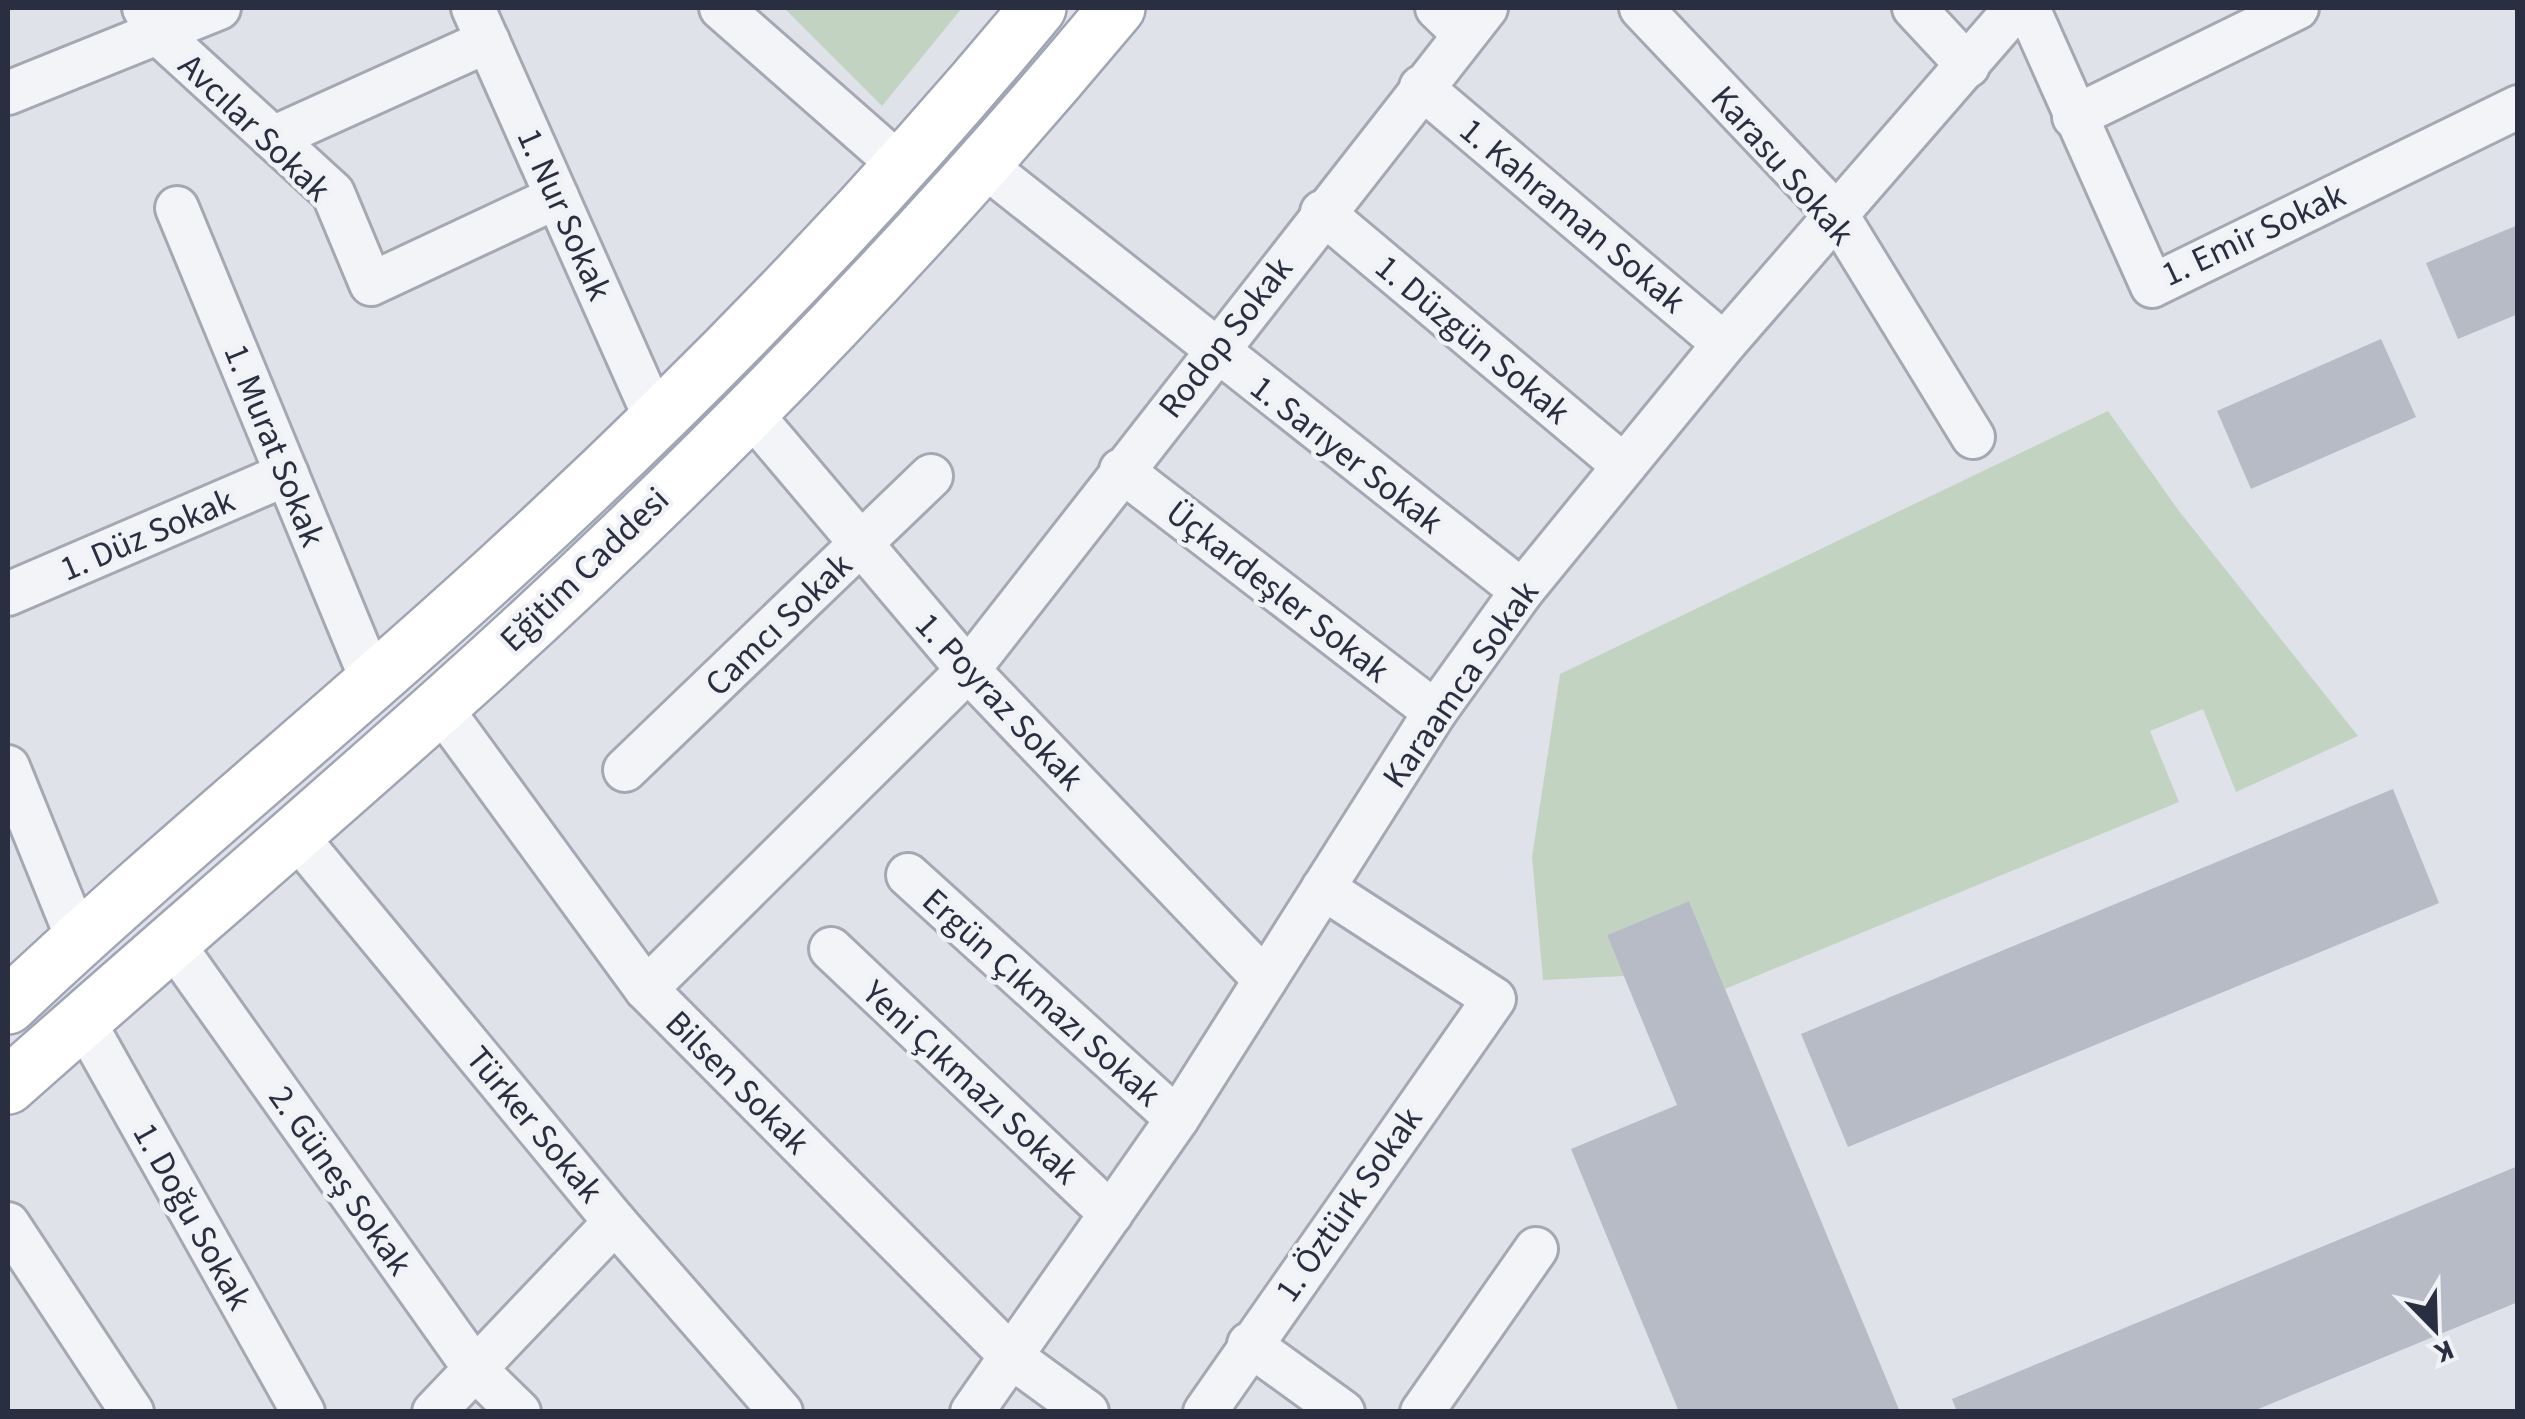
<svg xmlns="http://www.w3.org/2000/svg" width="2525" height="1419" viewBox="0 0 2525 1419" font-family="'Source Sans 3',sans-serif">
<rect width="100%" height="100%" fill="#e0e2e9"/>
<!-- green -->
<g fill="#c3d3c1">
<polygon points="784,8 962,8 882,106"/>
<polygon points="2108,411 2179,511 2358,736 2236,792 2203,709 2150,731 2179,802 1725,989 1689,901 1607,935 1624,976 1543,980 1532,857 1560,674"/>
</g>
<!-- building -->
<g fill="#b7bbc6">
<polygon points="2518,225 2518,314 2458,339 2426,263"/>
<polygon points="2381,339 2416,417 2251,489 2217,411"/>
<polygon points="2393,789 2439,903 1848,1147 1801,1034"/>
<polygon points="1689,901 1725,989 1900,1412 1679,1412 1571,1149 1677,1105 1607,935"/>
<polygon points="2518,1166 2518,1302 2251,1412 1957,1412 1952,1399"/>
</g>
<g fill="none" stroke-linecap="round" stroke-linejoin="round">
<defs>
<g id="minor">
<polyline points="144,8 158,33 333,193 371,284 557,197"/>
<polyline points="473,8 656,420"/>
<polyline points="721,8 902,167"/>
<polyline points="1437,8 1464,34"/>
<polyline points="1641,8 1837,215 1973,437"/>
<polyline points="1914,8 1968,66"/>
<polyline points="2028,8 2152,286 2518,107"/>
<polyline points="1421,87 1724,344"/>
<polyline points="8,93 219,8"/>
<polyline points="2074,117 2297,8"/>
<polyline points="273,138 488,41"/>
<polyline points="985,166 1522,591"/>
<polyline points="177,208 373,683"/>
<polyline points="1322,212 1624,466"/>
<polyline points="748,410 968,670 1265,980"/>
<polyline points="1121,470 1435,712"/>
<polyline points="8,594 287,474"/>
<polyline points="440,707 646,989 1013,1358 1087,1412"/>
<polyline points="8,767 78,940"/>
<polyline points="625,770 931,476"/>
<polyline points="293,832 615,1222 781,1412"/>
<polyline points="908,875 1177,1119"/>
<polyline points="171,941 475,1369 519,1412"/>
<polyline points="831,949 1111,1214"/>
<polyline points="646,989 968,670 1486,8"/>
<polyline points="83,1020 303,1412"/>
<polyline points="8,1224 132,1412"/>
<polyline points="1249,1344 1343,1412"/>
<polyline points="434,1412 615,1222"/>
<polyline points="972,1412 1177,1119 1435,712 1522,591 1724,344 2016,8"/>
<polyline points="1205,1412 1494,999 1323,888"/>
<polyline points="1422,1412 1536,1249"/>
</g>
<g id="primary">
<path d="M8,1006C169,854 342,714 505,564C695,390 874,206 1038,8"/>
<path d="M8,1086C151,959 297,834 440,706C682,490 910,256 1117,8"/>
</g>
</defs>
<!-- minor casing -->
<use href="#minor" stroke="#a5a8b3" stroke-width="48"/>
<!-- primary casing -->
<use href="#primary" stroke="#9fa5b5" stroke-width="60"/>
<!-- minor -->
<use href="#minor" stroke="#f3f4f7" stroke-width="42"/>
<!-- primary -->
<use href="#primary" stroke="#fff" stroke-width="55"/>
</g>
<g text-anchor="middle" stroke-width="9" stroke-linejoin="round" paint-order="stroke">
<!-- street labels -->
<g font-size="35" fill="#292e40" stroke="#f0f2f6">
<text transform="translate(255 127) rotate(44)" y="12">Avcılar Sokak</text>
<text transform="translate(1783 165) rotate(49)" y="12">Karasu Sokak</text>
<text transform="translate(565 214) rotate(66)" y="12">1. Nur Sokak</text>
<text transform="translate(1573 215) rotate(40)" y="12">1. Kahraman Sokak</text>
<text transform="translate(2253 234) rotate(-25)" y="12">1. Emir Sokak</text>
<text transform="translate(1225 337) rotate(-52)" y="12">Rodop Sokak</text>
<text transform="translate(1473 339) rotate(40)" y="12">1. Düzgün Sokak</text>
<text transform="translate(275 445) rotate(68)" y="12">1. Murat Sokak</text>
<text transform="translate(1347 454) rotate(38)" y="12">1. Sarıyer Sokak</text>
<text transform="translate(147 534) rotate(-23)" y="12">1. Düz Sokak</text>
<text transform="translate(584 569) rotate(-44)" y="12">Eğitim Caddesi</text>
<text transform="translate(1278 591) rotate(38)" y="12">Üçkardeşler Sokak</text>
<text transform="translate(778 624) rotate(-44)" y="12">Camcı Sokak</text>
<text transform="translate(1460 684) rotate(-55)" y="12">Karaamca Sokak</text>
<text transform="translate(1000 701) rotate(47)" y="12">1. Poyraz Sokak</text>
<text transform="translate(1042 997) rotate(42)" y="12">Ergün Çıkmazı Sokak</text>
<text transform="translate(738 1082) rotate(45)" y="12">Bilsen Sokak</text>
<text transform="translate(971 1082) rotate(43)" y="12">Yeni Çıkmazı Sokak</text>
<text transform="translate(535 1124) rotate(50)" y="12">Türker Sokak</text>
<text transform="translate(341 1180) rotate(55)" y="12">2. Güneş Sokak</text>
<text transform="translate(1348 1204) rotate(-55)" y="12">1. Öztürk Sokak</text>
<text transform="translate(193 1216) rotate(61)" y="12">1. Doğu Sokak</text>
</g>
</g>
<!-- border -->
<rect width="2525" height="1419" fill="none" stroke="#292e40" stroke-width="20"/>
<!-- north arrow -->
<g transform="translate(2435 1329) rotate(157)" stroke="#f0f2f6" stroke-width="8" paint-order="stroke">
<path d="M0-8L18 38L0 25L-18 38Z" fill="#292e40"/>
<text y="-15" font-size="28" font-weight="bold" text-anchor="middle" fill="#292e40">K</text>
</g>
</svg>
